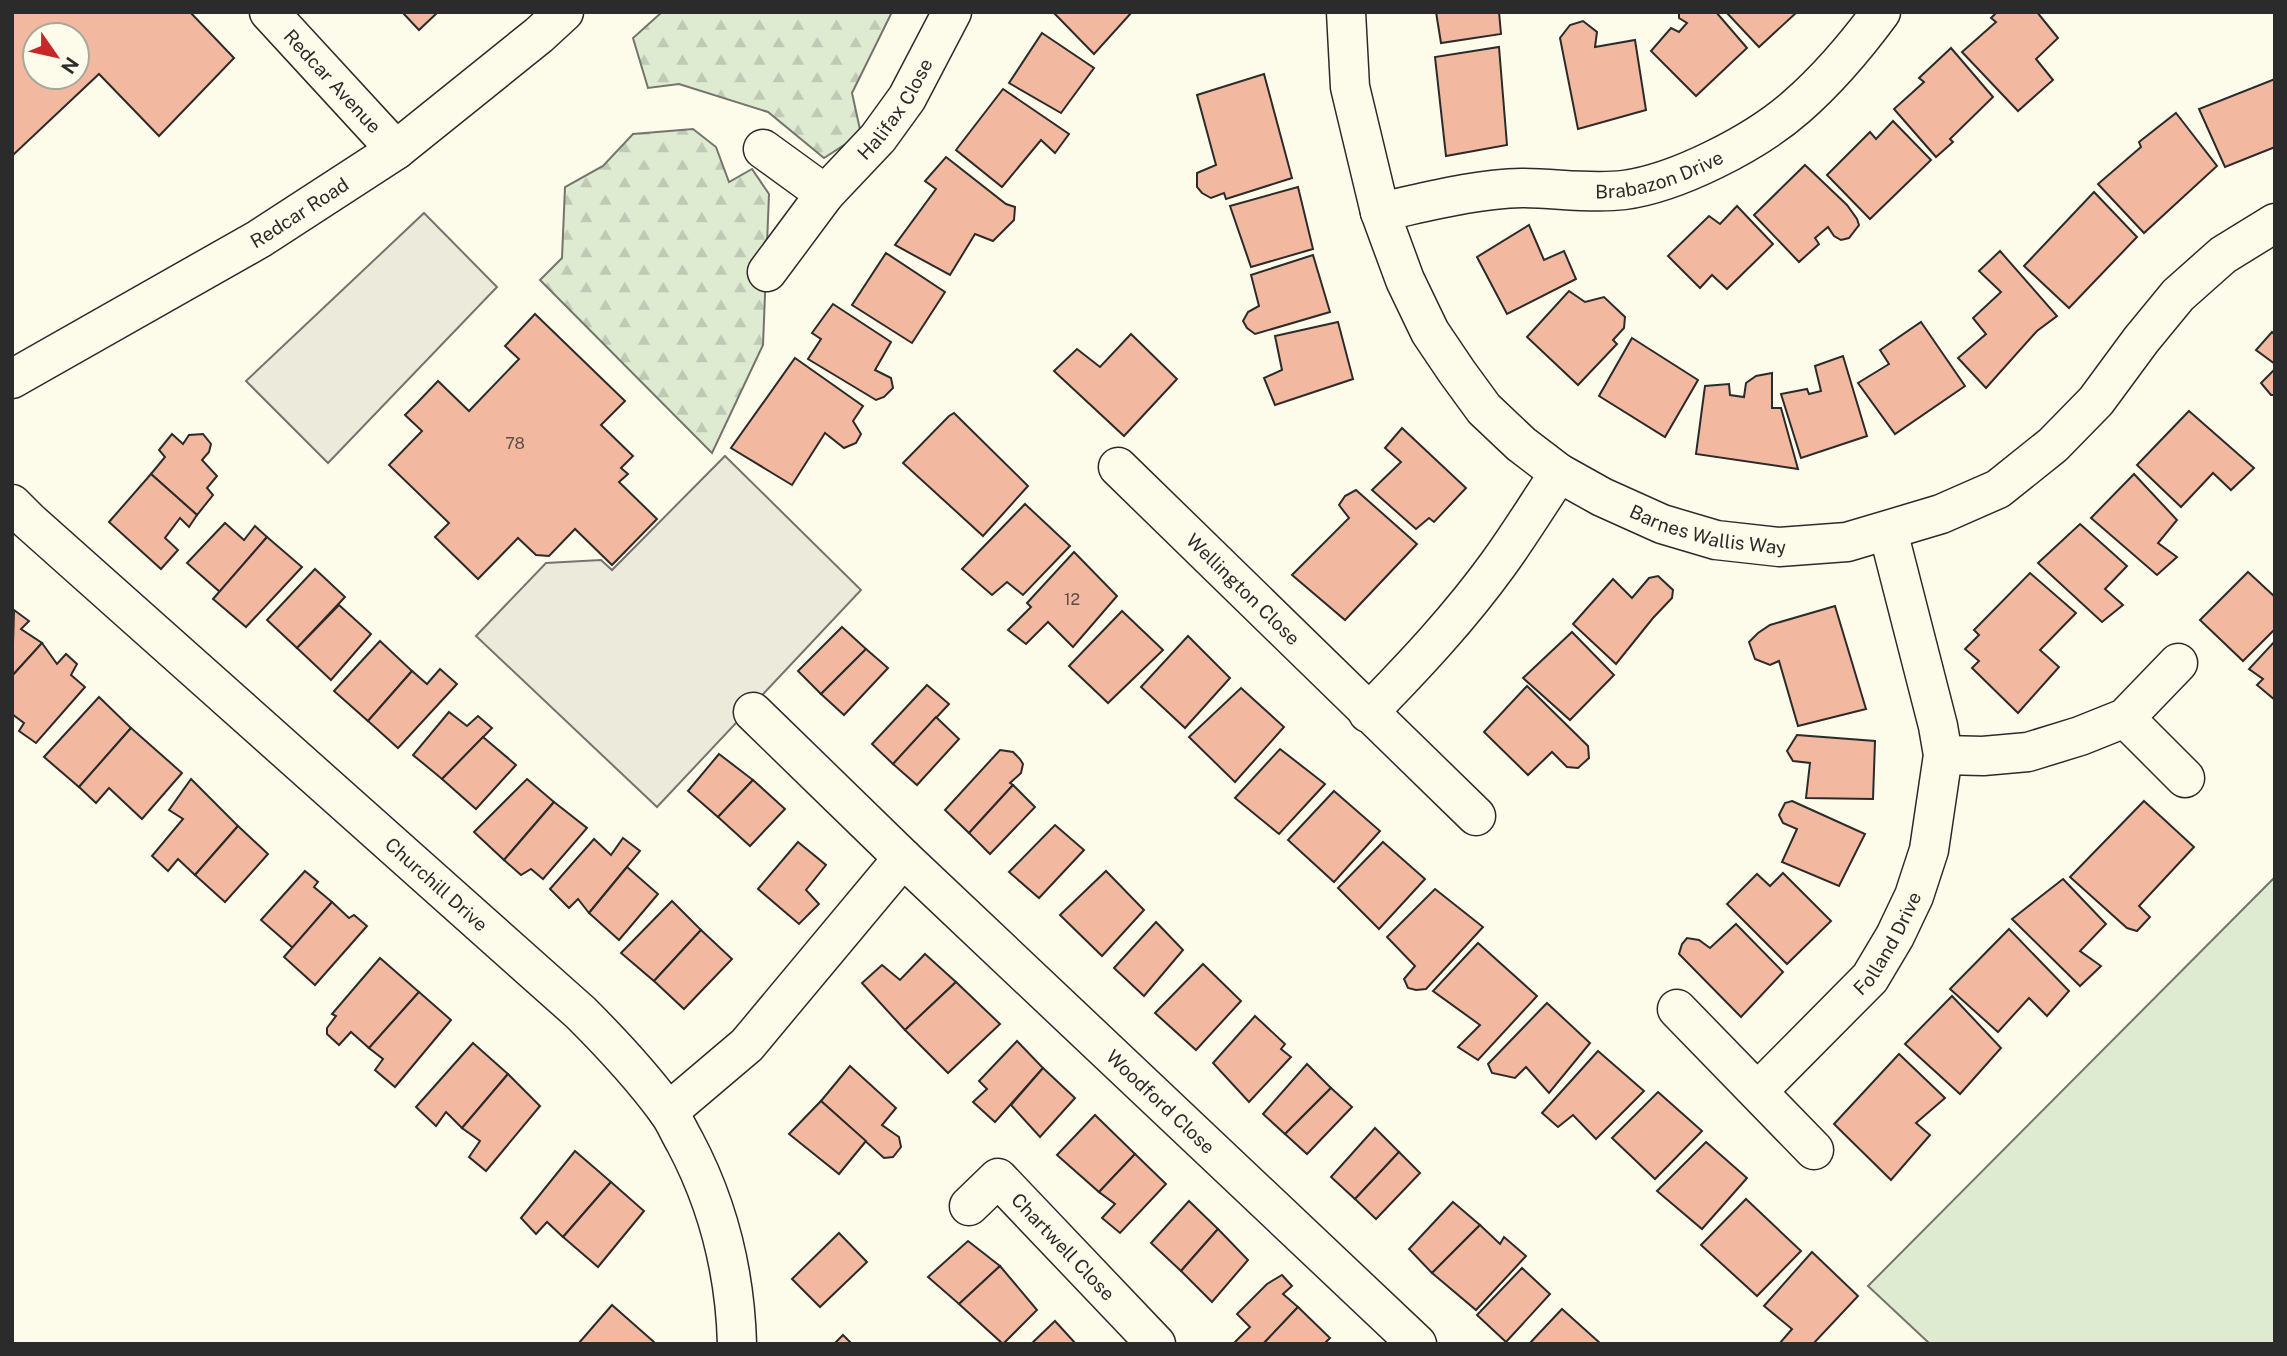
<svg xmlns="http://www.w3.org/2000/svg" width="2287" height="1356" viewBox="0 0 2287 1356" font-family="'Public Sans',sans-serif">
<defs>
<pattern id="forest-firs" width="22" height="20" patternUnits="userSpaceOnUse" patternTransform="scale(1.75)"><rect width="22" height="20" fill="#deebd1"/><path d="M5 1l3.5 6h-7zM16 11l3.5 6h-7z" fill="#bfcab4"/></pattern>
</defs>
<rect width="100%" height="100%" fill="#fdfbea"/>
<!-- forest -->
<g fill="url(#forest-firs)" stroke="#74746e" stroke-width="2">
<polygon points="662,12 892,12 852,93 861,134 824,158 768,112 679,84 648,88 633,38"/>
<polygon points="693,129 716,147 729,182 752,169 769,194 763,345 712,453 540,280 562,258 565,187 603,166 633,134"/>
</g>
<!-- garden -->
<polygon fill="#deebd1" stroke="#74746e" stroke-width="2" points="2275,877 2275,1344 1930,1344 1868,1286"/>
<!-- parking -->
<g fill="#eceadb" stroke="#74746e" stroke-width="2">
<polygon points="424,213 497,287 328,463 246,381"/>
<polygon points="725,456 861,590 657,807 476,636 546,563 601,560 612,570"/>
</g>
<!-- building -->
<g fill="#f2b8a0" stroke="#2b2b2b" stroke-width="2" fill-rule="evenodd">
<path d="M12,12H190L234,58L159,136L99,74L12,156ZM35,35H77V77H35Z"/>
<polygon points="402,12 438,12 419,30"/>
<polygon points="1053,12 1132,12 1094,54"/>
<polygon points="1436,12 1499,12 1501,34 1441,43"/>
<polygon points="1679,12 1716,12 1747,48 1696,96 1651,51 1671,28 1679,32 1687,23 1679,18"/>
<polygon points="1726,12 1797,12 1759,47"/>
<polygon points="1997,12 2037,12 2058,38 2036,59 2053,80 2018,111 1962,52 1996,22 1991,18"/>
<polygon points="1583,21 1597,32 1595,47 1635,40 1646,110 1578,129 1560,38 1570,25"/>
<polygon points="1042,33 1094,68 1061,113 1009,83"/>
<polygon points="1499,47 1507,145 1446,156 1435,57"/>
<polygon points="1951,48 1993,97 1950,139 1953,142 1936,157 1894,109 1924,82 1919,78"/>
<polygon points="1264,74 1292,178 1226,199 1224,193 1211,198 1202,193 1197,187 1197,173 1216,165 1197,95"/>
<polygon points="2275,79 2275,147 2225,167 2199,109"/>
<polygon points="1003,89 1069,134 1055,153 1041,140 1002,187 956,150"/>
<polygon points="2176,113 2217,166 2144,233 2098,184 2141,147 2139,142"/>
<polygon points="1893,121 1931,160 1870,219 1827,175 1870,132 1876,139"/>
<polygon points="946,157 1006,204 1015,207 1014,220 993,241 975,234 950,275 895,245 936,189 925,181"/>
<polygon points="1805,165 1847,205 1857,219 1859,225 1849,238 1841,240 1834,236 1828,227 1815,238 1819,244 1799,262 1754,215"/>
<polygon points="1298,187 1313,249 1251,267 1230,206"/>
<polygon points="2094,192 2137,237 2069,308 2024,266"/>
<polygon points="1737,206 1773,244 1727,289 1712,275 1700,288 1668,256 1709,216 1720,224"/>
<polygon points="1529,225 1544,260 1564,251 1576,279 1507,314 1477,257"/>
<polygon points="2000,251 2057,316 2037,331 1986,388 1958,358 1986,334 1973,318 2001,292 1979,271"/>
<polygon points="886,253 945,292 912,343 852,305"/>
<polygon points="1313,255 1330,312 1255,334 1247,328 1243,321 1248,312 1259,306 1251,275"/>
<polygon points="1569,291 1585,302 1604,297 1625,317 1624,328 1613,340 1617,344 1578,385 1527,337"/>
<polygon points="833,304 891,342 875,370 891,378 893,388 884,397 876,400 808,359 821,339 812,333"/>
<polygon points="535,314 625,401 601,425 633,456 621,468 628,474 619,482 657,519 612,565 575,529 549,556 536,555 518,538 478,579 435,537 449,523 389,465 422,431 405,415 417,403 438,381 469,411 519,359 505,346"/>
<polygon points="1338,322 1353,379 1275,405 1264,378 1282,370 1275,336"/>
<polygon points="1921,322 1965,386 1895,434 1858,383 1889,364 1880,350"/>
<polygon points="2272,332 2275,335 2275,364 2256,350"/>
<polygon points="1131,334 1177,379 1124,436 1054,371 1077,349 1100,367"/>
<polygon points="1632,338 1698,380 1665,437 1599,396"/>
<polygon points="1843,356 1867,436 1801,458 1781,394 1807,389 1809,394 1821,391 1815,366"/>
<polygon points="795,358 863,406 853,421 861,434 856,443 844,448 825,433 792,485 731,448"/>
<polygon points="2275,369 2275,395 2271,395 2261,383"/>
<polygon points="1772,373 1772,408 1781,408 1798,469 1696,454 1705,386 1729,384 1730,395 1744,397 1746,383 1756,376"/>
<polygon points="2189,411 2254,468 2231,490 2213,473 2181,507 2137,465"/>
<polygon points="954,413 1028,486 983,536 903,463 949,416"/>
<polygon points="1402,428 1466,488 1434,522 1429,518 1416,529 1372,490 1401,462 1385,448"/>
<polygon points="172,434 183,444 189,435 203,434 211,444 209,452 202,460 217,476 207,488 213,495 197,515 151,474 165,457 159,450"/>
<polygon points="151,474 197,515 189,527 180,518 165,538 178,550 161,569 109,522"/>
<polygon points="2134,474 2177,520 2158,543 2177,557 2157,575 2091,518"/>
<polygon points="1356,490 1417,544 1345,620 1292,575 1349,518 1339,505 1345,496"/>
<polygon points="1025,504 1070,546 1023,595 1007,582 992,595 962,569"/>
<polygon points="225,523 244,540 255,526 267,537 220,592 187,563"/>
<polygon points="2080,524 2127,566 2105,589 2123,605 2102,622 2038,563"/>
<polygon points="267,537 302,567 246,627 213,599"/>
<polygon points="1074,552 1117,596 1073,647 1048,622 1026,644 1008,630 1031,607 1027,603"/>
<polygon points="315,569 345,597 297,648 267,620"/>
<polygon points="2248,572 2275,597 2275,629 2243,661 2200,620"/>
<polygon points="2030,573 2076,613 2040,650 2059,667 2018,713 1972,668 1979,661 1965,649 1979,635 1974,630"/>
<polygon points="1658,576 1673,590 1672,598 1653,618 1616,664 1573,624 1613,579 1632,598 1649,578"/>
<polygon points="339,605 371,634 331,680 297,648"/>
<polygon points="1835,606 1866,709 1798,726 1779,661 1770,665 1755,659 1749,642 1758,633 1770,625"/>
<polygon points="14,610 29,621 21,629 42,643 12,676"/>
<polygon points="1122,611 1163,650 1108,703 1069,666"/>
<polygon points="842,627 866,649 821,694 798,671"/>
<polygon points="1572,632 1614,675 1570,720 1523,678"/>
<polygon points="1188,636 1230,678 1185,728 1141,687"/>
<polygon points="380,641 412,671 368,721 334,691"/>
<polygon points="2275,641 2275,700 2257,685 2263,679 2249,669"/>
<polygon points="42,643 57,664 66,654 77,664 71,675 85,687 36,743 19,731 24,723 12,714 12,676"/>
<polygon points="866,649 888,668 844,715 821,694"/>
<polygon points="440,669 457,684 398,748 368,721 412,671 427,684"/>
<polygon points="927,685 949,704 893,764 872,744"/>
<polygon points="1527,686 1588,746 1589,758 1578,768 1567,767 1552,752 1528,775 1484,732"/>
<polygon points="1241,688 1284,727 1235,782 1189,737"/>
<polygon points="99,697 131,728 79,787 44,757"/>
<polygon points="449,712 467,726 478,716 492,728 442,779 413,755"/>
<polygon points="936,717 959,739 917,785 893,764"/>
<polygon points="131,728 182,773 142,819 109,788 96,803 79,787"/>
<polygon points="1797,735 1875,741 1873,799 1806,798 1810,763 1793,761 1787,751"/>
<polygon points="483,737 516,765 476,809 442,779"/>
<polygon points="1280,749 1325,784 1279,834 1235,798"/>
<polygon points="1000,750 1013,752 1020,759 1023,764 1021,773 1010,783 1013,785 969,833 945,810"/>
<polygon points="719,754 753,780 718,817 688,791"/>
<polygon points="191,779 238,826 195,875 178,859 168,871 152,856 183,819 169,810"/>
<polygon points="527,779 554,802 504,860 474,832"/>
<polygon points="753,780 785,809 750,846 718,817"/>
<polygon points="1013,785 1035,807 990,854 969,833"/>
<polygon points="1334,791 1380,831 1334,882 1288,840"/>
<polygon points="1792,801 1865,834 1839,886 1782,862 1797,829 1783,823 1779,815 1785,803"/>
<polygon points="2144,801 2194,847 2139,906 2150,917 2137,931 2127,928 2070,877"/>
<polygon points="554,802 587,828 543,879 531,869 521,875 504,860"/>
<polygon points="1055,825 1084,850 1039,898 1009,872"/>
<polygon points="238,826 268,854 225,902 195,875"/>
<polygon points="623,838 640,851 589,913 578,899 569,908 550,889 594,839 611,855"/>
<polygon points="798,842 826,865 806,890 819,904 799,924 758,889"/>
<polygon points="1383,842 1425,879 1379,929 1338,888"/>
<polygon points="627,867 658,894 619,940 589,913"/>
<polygon points="305,871 318,882 314,887 332,902 293,948 261,920"/>
<polygon points="1106,871 1144,910 1102,956 1060,915"/>
<polygon points="1783,873 1831,921 1787,964 1727,904 1757,874 1770,886"/>
<polygon points="2063,879 2106,924 2080,951 2101,966 2080,986 2012,919"/>
<polygon points="1435,889 1483,927 1426,989 1416,990 1408,988 1404,979 1415,966 1387,937"/>
<polygon points="672,901 701,930 654,981 621,953"/>
<polygon points="332,902 349,918 354,915 367,926 315,985 284,957"/>
<polygon points="1156,922 1183,950 1144,996 1114,968"/>
<polygon points="1736,924 1783,972 1741,1017 1679,954 1682,944 1687,938 1699,940 1710,948"/>
<polygon points="2009,929 2069,991 2047,1016 2029,998 1998,1032 1950,989"/>
<polygon points="701,930 732,959 684,1009 654,981"/>
<polygon points="1478,943 1537,996 1478,1060 1458,1047 1480,1025 1433,991"/>
<polygon points="925,954 956,982 905,1030 862,983 882,965 900,980"/>
<polygon points="380,958 419,992 369,1048 351,1032 339,1045 327,1034 327,1028 336,1016 332,1014"/>
<polygon points="1203,964 1241,1001 1196,1050 1155,1013"/>
<polygon points="956,982 1000,1024 948,1073 905,1030"/>
<polygon points="419,992 451,1020 395,1087 375,1070 383,1059 369,1048"/>
<polygon points="1952,996 2001,1048 1960,1094 1905,1044"/>
<polygon points="1547,1003 1590,1043 1549,1093 1526,1067 1515,1078 1492,1073 1488,1064"/>
<polygon points="1255,1016 1285,1044 1281,1049 1291,1057 1249,1102 1213,1063"/>
<polygon points="1017,1041 1043,1068 995,1122 973,1102 987,1089 979,1081"/>
<polygon points="473,1043 508,1074 462,1128 446,1112 436,1126 416,1107"/>
<polygon points="1598,1051 1644,1091 1596,1139 1573,1115 1558,1127 1542,1113"/>
<polygon points="1899,1054 1945,1098 1916,1123 1930,1135 1891,1180 1834,1124"/>
<polygon points="1307,1064 1331,1088 1285,1134 1263,1114"/>
<polygon points="850,1066 896,1108 882,1125 899,1137 901,1147 893,1157 884,1158 821,1101"/>
<polygon points="1043,1068 1075,1098 1040,1137 1011,1105"/>
<polygon points="508,1074 540,1106 486,1171 469,1157 480,1141 462,1128"/>
<polygon points="1331,1088 1352,1107 1307,1154 1285,1134"/>
<polygon points="1658,1092 1702,1131 1655,1179 1612,1138"/>
<polygon points="821,1101 866,1141 839,1174 789,1134"/>
<polygon points="1095,1115 1135,1154 1099,1192 1057,1155"/>
<polygon points="1375,1128 1399,1152 1355,1199 1331,1177"/>
<polygon points="1706,1142 1747,1178 1702,1229 1657,1191"/>
<polygon points="575,1151 611,1182 563,1237 547,1222 536,1234 521,1218"/>
<polygon points="1399,1152 1420,1173 1376,1219 1355,1199"/>
<polygon points="1135,1154 1166,1184 1120,1233 1102,1218 1115,1204 1099,1192"/>
<polygon points="611,1182 644,1211 598,1267 563,1237"/>
<polygon points="1746,1199 1801,1251 1757,1296 1701,1245"/>
<polygon points="1189,1201 1218,1229 1181,1271 1151,1243"/>
<polygon points="1453,1202 1480,1225 1432,1273 1409,1249"/>
<polygon points="1480,1225 1500,1244 1504,1237 1526,1256 1476,1310 1432,1273"/>
<polygon points="1218,1229 1248,1260 1212,1302 1181,1271"/>
<polygon points="839,1233 867,1262 820,1307 792,1279"/>
<polygon points="968,1241 1000,1266 959,1304 928,1277"/>
<polygon points="1812,1252 1858,1296 1813,1344 1779,1344 1792,1329 1764,1306"/>
<polygon points="1000,1266 1037,1310 1003,1344 959,1304"/>
<polygon points="1522,1268 1550,1294 1506,1342 1477,1315"/>
<polygon points="1282,1275 1292,1286 1283,1294 1298,1307 1263,1344 1233,1344 1250,1327 1237,1314 1267,1284"/>
<polygon points="612,1305 654,1342 652,1344 578,1344"/>
<polygon points="1298,1307 1330,1338 1324,1344 1264,1343"/>
<polygon points="1562,1309 1601,1344 1529,1344"/>
<polygon points="1055,1321 1076,1344 1031,1344"/>
<polygon points="843,1335 852,1344 834,1344"/>
</g>
<g fill="none" stroke-linecap="round" stroke-linejoin="round">
<defs>
<g id="street">
<path id="s1" d="M269,12L396,150"/>
<path id="s2" d="M1346,12L1350,87L1380,212L1405,280L1430,332L1457,372L1484,409L1521,444L1559,473L1602,497L1662,524L1716,540L1779,547L1847,542L1941,514L1998,489L2053,445L2096,401L2141,340L2178,295L2223,255L2275,223"/>
<polyline points="763,149 825,194"/>
<path id="s3" d="M1380,212C1427,202 1474,189 1522,188C1556,188 1589,194 1624,190C1677,183 1755,143 1796,107C1827,80 1856,46 1881,12"/>
<path id="s4" d="M767,272L825,194L878,138L907,98L952,12"/>
<path id="s5" d="M1118,467L1476,816"/>
<path id="s6" d="M12,504L29,521L581,1013C611,1043 641,1075 666,1109C674,1119 679,1132 685,1142C719,1206 735,1271 737,1344"/>
<path id="s7" d="M753,712L903,858L1417,1344"/>
<path d="M1368,713C1415,665 1460,617 1499,563C1520,534 1539,503 1559,473"/>
<polyline points="2125,718 2185,778"/>
<polyline points="1943,755 1983,756 2028,752 2080,736 2125,718 2178,663"/>
<polyline points="1677,1009 1814,1150"/>
<path id="s8" d="M1758,1091L1870,978L1895,936L1914,896L1929,850L1943,755L1938,726L1888,531"/>
<polyline points="668,1112 747,1045 903,858"/>
<path id="s9" d="M969,1206L998,1178L1156,1344"/>
</g>
<g id="secondary">
<path id="s10" d="M12,379L259,239L396,150L539,35L564,12"/>
</g>
</defs>
<!-- street casing -->
<use href="#street" stroke="#2b2b2b" stroke-width="41"/>
<!-- secondary casing -->
<use href="#secondary" stroke="#2b2b2b" stroke-width="41"/>
<!-- street -->
<use href="#street" stroke="#fdfbea" stroke-width="38"/>
<!-- secondary -->
<use href="#secondary" stroke="#fdfbea" stroke-width="38"/>
</g>
<g text-anchor="middle" stroke-width="5" stroke-linejoin="round" paint-order="stroke">
<!-- number labels -->
<g font-size="16" fill="#5d4e48">
<text x="515" y="449">78</text>
<text x="1072" y="605">12</text>
</g>
<!-- street labels -->
<g font-size="19" fill="#2b2b2b" stroke="#fdfbea">
<text dy="7" stroke="none"><textPath href="#s1" startOffset="94">Redcar Avenue</textPath></text>
<text dy="7" stroke="none"><textPath href="#s4" startOffset="208">Halifax Close</textPath></text>
<text dy="7" stroke="none"><textPath href="#s3" startOffset="284">Brabazon Drive</textPath></text>
<text dy="7" stroke="none"><textPath href="#s10" startOffset="332">Redcar Road</textPath></text>
<text dy="7" stroke="none"><textPath href="#s2" startOffset="688">Barnes Wallis Way</textPath></text>
<text dy="7" stroke="none"><textPath href="#s5" startOffset="175">Wellington Close</textPath></text>
<text dy="7" stroke="none"><textPath href="#s6" startOffset="570">Churchill Drive</textPath></text>
<text dy="7" stroke="none"><textPath href="#s8" startOffset="198">Folland Drive</textPath></text>
<text dy="7" stroke="none"><textPath href="#s7" startOffset="564">Woodford Close</textPath></text>
<text dy="7" stroke="none"><textPath href="#s9" startOffset="135">Chartwell Close</textPath></text>
</g>
</g>
<!-- border -->
<rect width="2287" height="1356" fill="none" stroke="#2b2b2b" stroke-width="28"/>
<!-- north arrow -->
<g transform="translate(56 56) rotate(124)"><circle r="33" fill="#fdfbea" stroke="#a9a89e" stroke-width="2"/>
<path d="M0-5L12 26L0 18L-12 26Z" fill="#c62828"/>
<text y="-10" font-size="19" font-weight="bold" text-anchor="middle" fill="#2b2b2b">N</text>
</g>
</svg>
